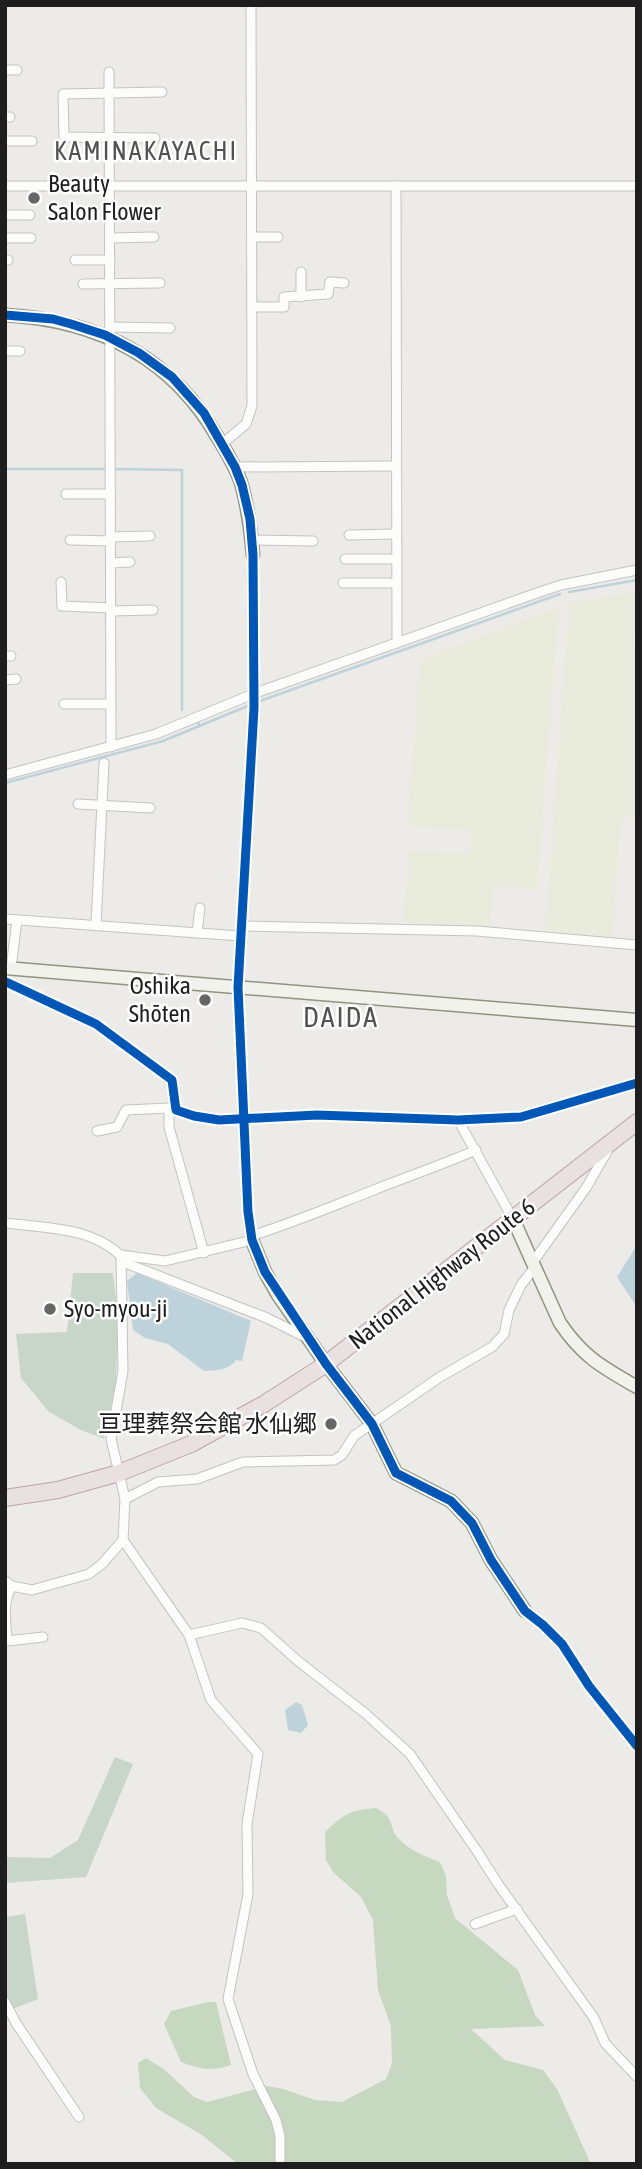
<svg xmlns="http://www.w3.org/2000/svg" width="642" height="2169" viewBox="0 0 642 2169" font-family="'Asap Condensed','Noto Sans JP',sans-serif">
<rect width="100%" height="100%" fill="#ecebe7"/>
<!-- farmland -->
<g fill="#e9ebdc">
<polygon points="637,593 634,641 637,642 637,818 621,817 612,939 545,933 569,602"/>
<polygon points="559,607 537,890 494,886 490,927 403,922 409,851 469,854 471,830 407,826 420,660"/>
</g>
<!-- forest -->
<g fill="#c6d8bf">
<path d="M376,1808C397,1819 387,1826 399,1839C409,1850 426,1857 440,1862L446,1876L447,1895L455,1918L518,1970L535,2015L545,2026L471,2029L505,2060L543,2070L557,2089L591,2164H238L202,2135L156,2108L140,2088L138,2063L146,2058L165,2070L194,2097L207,2102L267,2086L283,2089L315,2100L342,2102L386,2079L392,2063L391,2026L378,1990L373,1920L361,1897L333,1872L326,1860L325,1832C345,1813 349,1811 376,1808Z"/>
<path d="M208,2002H216L231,2065C212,2072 199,2069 181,2062L164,2024L171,2011Z"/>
</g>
<!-- cemetery -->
<g fill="#c7d6c9">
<polygon points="73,1273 113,1273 118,1317 116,1382 104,1439 81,1430 49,1412 21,1378 16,1334 67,1332"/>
<polygon points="115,1757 133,1764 86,1877 5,1883 5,1857 50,1858 78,1840"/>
<polygon points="25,1914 38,1999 5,2012 5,1917"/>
</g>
<!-- water -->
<g fill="#bed2dc">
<polygon points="637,1245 637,1307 617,1277"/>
<path d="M137,1273L251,1321L242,1361L236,1360C228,1371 216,1370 204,1371L168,1344L145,1338L133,1330L127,1281Z"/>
<polygon points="296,1702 302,1705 308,1725 301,1733 288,1730 285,1710"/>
</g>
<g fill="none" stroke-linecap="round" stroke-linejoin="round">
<!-- stream -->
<g stroke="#bed2dc" stroke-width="2.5">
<polyline points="5,469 108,469"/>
<polyline points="114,469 182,470 182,710"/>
<polyline points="569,592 637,580"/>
<polyline points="257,702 560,594"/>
<polyline points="184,727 198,721 199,726"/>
<polyline points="5,783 163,741 250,705"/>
</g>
<defs>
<g id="street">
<polyline points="5,70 17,70"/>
<polyline points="109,72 111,747"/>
<polyline points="5,117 10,117"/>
<polyline points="155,138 64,137 63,94 162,92"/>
<polyline points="5,141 32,141"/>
<polyline points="5,186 637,186"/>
<polyline points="396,186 397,643"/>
<polyline points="5,215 30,215"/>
<polyline points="252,237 278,237"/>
<polyline points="5,238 31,238"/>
<polyline points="110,238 154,237"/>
<polyline points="5,260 8,260"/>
<polyline points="75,260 110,260"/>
<polyline points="301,272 301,297"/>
<polyline points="83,284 160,283"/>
<polyline points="252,307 284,307 284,297 328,294 330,282 344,283"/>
<polyline points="110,327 170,328"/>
<polyline points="5,351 20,351"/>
<polyline points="222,444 246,424 252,406 251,5"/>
<polyline points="235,467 396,466"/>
<polyline points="66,494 110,494"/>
<polyline points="349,535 396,534"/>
<polyline points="110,537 150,536"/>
<polyline points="70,540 111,541"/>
<polyline points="252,540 313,541"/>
<polyline points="345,559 397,559"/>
<polyline points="111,563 130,562"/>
<polyline points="61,582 62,606 111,608"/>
<polyline points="343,583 397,583"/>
<polyline points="111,611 153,610"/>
<polyline points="5,656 11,656"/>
<polyline points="5,680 16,679"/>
<polyline points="64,704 111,704"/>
<polyline points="5,775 156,734 253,694 537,593 561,585 637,570"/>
<polyline points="78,804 150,808"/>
<polyline points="5,919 240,936"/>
<polyline points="96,925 104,763"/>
<polyline points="241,926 477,931 637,945"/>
<polyline points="197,933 200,908"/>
<polyline points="11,968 17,920"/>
<polyline points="6,982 96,1024 172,1080 176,1110 194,1116 219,1120 317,1115 458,1120 521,1117 637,1083"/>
<polyline points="176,1110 169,1108 169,1127 204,1253"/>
<polyline points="458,1120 513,1219"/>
<polyline points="97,1131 117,1127 126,1110 169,1108"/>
<path d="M5,1223C47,1228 100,1227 128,1264L267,1318L307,1338"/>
<path d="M251,1236C293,1223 333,1206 374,1190C408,1176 442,1165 476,1150"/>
<polyline points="121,1255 165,1261 252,1240 248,1212 238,987 254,708 253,555"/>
<polyline points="533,1262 586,1188 608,1150"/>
<polyline points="125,1499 158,1482 197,1479 243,1462 334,1460 342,1455 354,1436 440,1377 492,1347 504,1334 509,1310 521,1285 535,1267"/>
<polyline points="123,1540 189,1635 211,1700 258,1754 247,1824 248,1894 228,1999 253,2074 276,2120 280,2136 280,2164"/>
<polyline points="5,1581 12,1586 32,1590 89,1574 102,1564 123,1540 125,1499 111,1439 123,1371 121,1255"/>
<path d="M12,1586C2,1602 6,1622 7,1641L43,1637"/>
<polyline points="525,1611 543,1625 562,1644 589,1686 637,1746"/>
<polyline points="189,1635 242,1623 261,1628 298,1661 366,1714 410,1754 477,1851 498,1884 594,2018 605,2043 637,2077"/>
<polyline points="475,1924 517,1909"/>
<polyline points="5,2002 16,2023 79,2117"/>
</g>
<g id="secondary">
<path d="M5,315C97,320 172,357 218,438C228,454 237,469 242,486C248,509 251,532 253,555"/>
<polyline points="5,968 637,1020"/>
<path d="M513,1219L560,1323C583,1357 602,1367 637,1387"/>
<polyline points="252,1240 265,1272 278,1295 326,1364 372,1424 396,1473 451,1501 472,1523 491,1560 525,1611"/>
</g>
<polyline id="highway" points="5,1498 58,1490 119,1473 191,1444 264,1404 326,1364 637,1122"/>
</defs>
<!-- street casing -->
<use href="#street" stroke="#c3c3c1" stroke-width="11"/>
<!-- secondary casing -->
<use href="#secondary" stroke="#909481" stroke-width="15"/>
<!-- highway casing -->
<use href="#highway" stroke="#bea2a6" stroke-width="18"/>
<!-- street -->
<use href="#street" stroke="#fcfcfb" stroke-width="9"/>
<!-- secondary -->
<use href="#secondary" stroke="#f1f2eb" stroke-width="12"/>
<!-- highway -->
<use href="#highway" stroke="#e9e0e0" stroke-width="16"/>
<defs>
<g id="cycleway">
<polyline points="5,315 53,319 71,324 105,335 139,353 172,377 204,413 235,467 242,485 250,519 253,555 254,708 238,987 248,1212 252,1240 265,1272 326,1364 372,1424 396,1473 451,1501 472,1523 491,1560 525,1611 543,1625 562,1644 589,1686 637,1746"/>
<polyline points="6,982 96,1024 172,1080 176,1110 194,1116 219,1120 317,1115 458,1120 521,1117 637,1083"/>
</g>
</defs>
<!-- cycleway casing -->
<use href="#cycleway" stroke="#fff" stroke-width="13"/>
<!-- cycleway -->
<use href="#cycleway" stroke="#0057b8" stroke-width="9"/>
</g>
<!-- markers -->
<g fill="#666664" stroke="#fff" stroke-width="2.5">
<circle cx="34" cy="198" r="7"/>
<circle cx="205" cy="1000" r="7"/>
<circle cx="50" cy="1309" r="7"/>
<circle cx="331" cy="1424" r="7"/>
</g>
<g text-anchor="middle" stroke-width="5" stroke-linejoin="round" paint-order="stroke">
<!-- poi labels -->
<g font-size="24" fill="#1e1e1e" stroke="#fff" text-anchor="start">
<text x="48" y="192">Beauty<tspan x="48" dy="28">Salon Flower</tspan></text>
<text x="191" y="994" text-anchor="end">Oshika<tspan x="191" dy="28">Shōten</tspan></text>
<text x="64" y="1317">Syo-myou-ji</text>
<text x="317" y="1432" text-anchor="end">亘理葬祭会館 水仙郷</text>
</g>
<!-- street labels -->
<g font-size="24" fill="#1e1e1e" stroke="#fff">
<text transform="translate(442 1274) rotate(-38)" y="8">National Highway Route 6</text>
</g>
<!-- neighbourhood labels -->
<g font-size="26" letter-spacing="2" fill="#515151" stroke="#fff">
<text x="146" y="160">KAMINAKAYACHI</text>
</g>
<!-- quarter labels -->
<g font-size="28" letter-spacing="2" fill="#515151" stroke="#fff">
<text x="341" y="1027">DAIDA</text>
</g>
</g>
<!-- border -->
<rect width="642" height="2169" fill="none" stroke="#1e1e1e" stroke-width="14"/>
</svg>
